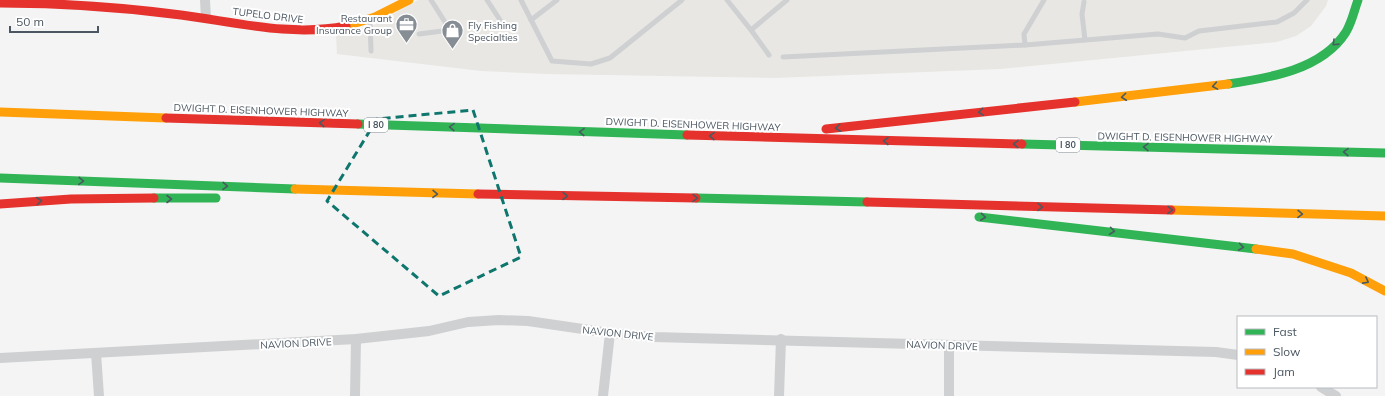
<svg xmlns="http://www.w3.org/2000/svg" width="1385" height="396" viewBox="0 0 1385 396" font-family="Mulish,sans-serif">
<rect width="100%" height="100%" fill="#f4f4f4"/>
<!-- commercial -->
<polygon fill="#e8e7e3" points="418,0 1328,0 1326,6 1311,26 1296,36 1277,42 1000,69 775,78 547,74 481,71 337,54 336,35 374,25"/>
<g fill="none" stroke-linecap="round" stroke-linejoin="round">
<!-- lane -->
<g stroke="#ced0d2" stroke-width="5">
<polyline points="487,0 502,23"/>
<polyline points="521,0 552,61 591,64 610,58 682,0"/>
<polyline points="727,0 751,30 787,0"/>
<polyline points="1084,2 1082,14 1085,40"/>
<polyline points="531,20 557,0"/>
<polyline points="370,21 371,51"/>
<polyline points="751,30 769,55"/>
<polyline points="419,34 450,30 431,0"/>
<polyline points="1025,45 1024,34 1044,0"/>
<polyline points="783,57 1025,45 1158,34 1185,38 1199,31 1277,22 1294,13 1307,0"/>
</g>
<!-- street -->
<g stroke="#ced0d2" stroke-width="10">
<polyline points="205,0 206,18"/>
<polyline points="949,345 949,396"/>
<polyline points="96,353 99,396"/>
<polyline points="0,358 356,339 429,331 468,322 499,320 528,321 610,333 654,337 1216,352 1238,355"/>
<polyline points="1321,387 1336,396"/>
<polyline points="355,396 356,339"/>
<polyline points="603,396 610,333"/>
<polyline points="779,396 781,339"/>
</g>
<!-- fast -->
<g stroke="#30b455" stroke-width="9">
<path d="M1228,84C1269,78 1322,70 1346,32C1352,22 1354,11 1358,0"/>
<polyline points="358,124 687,135"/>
<polyline points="1022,144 1385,153"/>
<polyline points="0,178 295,189"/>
<polyline points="154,198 216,198"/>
<polyline points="696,198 867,202"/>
<polyline points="979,217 1256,249"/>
</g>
<!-- slow -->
<g stroke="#ff9f0a" stroke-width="9">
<polyline points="346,26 375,17 409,0"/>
<polyline points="1075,102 1228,84"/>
<polyline points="0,112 166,118"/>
<polyline points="295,189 478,194"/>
<polyline points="1171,210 1385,216"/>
<polyline points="1256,249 1293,254 1351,273 1385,291"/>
</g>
<!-- jam -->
<g stroke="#e5322d" stroke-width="9">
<path d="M0,3C61,3 121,7 181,15C235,22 292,37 346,26"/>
<polyline points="166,118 358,124"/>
<polyline points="826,129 1075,102"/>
<polyline points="687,135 1022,144"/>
<polyline points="478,194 696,198"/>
<polyline points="867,202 1171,210"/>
<polyline points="0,204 71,199 154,198"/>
</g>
</g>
<!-- one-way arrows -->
<defs><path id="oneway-chevron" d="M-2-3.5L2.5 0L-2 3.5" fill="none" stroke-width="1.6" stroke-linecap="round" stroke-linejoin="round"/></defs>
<g stroke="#495b60">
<use href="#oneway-chevron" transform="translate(1335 43) rotate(136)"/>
<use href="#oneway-chevron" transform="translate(1215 86) rotate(170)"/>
<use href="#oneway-chevron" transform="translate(1124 97) rotate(174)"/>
<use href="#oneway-chevron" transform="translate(981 112) rotate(174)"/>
<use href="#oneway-chevron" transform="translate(322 123) rotate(-178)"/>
<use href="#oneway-chevron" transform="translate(452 127) rotate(-178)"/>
<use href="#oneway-chevron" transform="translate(838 128) rotate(174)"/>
<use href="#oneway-chevron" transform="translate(582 132) rotate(-178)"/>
<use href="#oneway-chevron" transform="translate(712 136) rotate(-178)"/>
<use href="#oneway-chevron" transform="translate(886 141) rotate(-179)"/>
<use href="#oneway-chevron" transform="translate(1016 144) rotate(-179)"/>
<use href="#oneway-chevron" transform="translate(1146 147) rotate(-179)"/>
<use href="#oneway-chevron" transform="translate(1346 152) rotate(-179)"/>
<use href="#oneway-chevron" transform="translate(81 181) rotate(2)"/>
<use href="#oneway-chevron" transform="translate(225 186) rotate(2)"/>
<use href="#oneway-chevron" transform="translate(435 194) rotate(1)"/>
<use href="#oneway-chevron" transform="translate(565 196) rotate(1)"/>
<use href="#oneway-chevron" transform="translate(695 198) rotate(1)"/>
<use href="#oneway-chevron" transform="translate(169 199)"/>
<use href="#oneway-chevron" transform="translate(39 201) rotate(-5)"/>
<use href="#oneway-chevron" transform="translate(1040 207) rotate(1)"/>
<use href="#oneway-chevron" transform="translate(1170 210) rotate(1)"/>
<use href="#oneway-chevron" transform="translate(1300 214) rotate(1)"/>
<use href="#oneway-chevron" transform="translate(983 217) rotate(6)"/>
<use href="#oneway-chevron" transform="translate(1112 231) rotate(7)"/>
<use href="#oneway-chevron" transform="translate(1241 247) rotate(8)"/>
<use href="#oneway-chevron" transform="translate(1366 281) rotate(28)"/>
</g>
<!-- marked area -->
<path fill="none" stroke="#0f766e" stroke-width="3" stroke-dasharray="8 5" stroke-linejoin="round" d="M473,110L521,257L439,296L327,201L377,119Z"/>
<!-- icons -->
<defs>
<symbol id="office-pin" viewBox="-11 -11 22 30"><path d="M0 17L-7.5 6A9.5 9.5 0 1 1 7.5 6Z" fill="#868d94" stroke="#fff"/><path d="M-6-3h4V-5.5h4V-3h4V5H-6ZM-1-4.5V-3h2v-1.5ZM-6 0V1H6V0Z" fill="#fff"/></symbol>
<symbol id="shop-pin" viewBox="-11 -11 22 30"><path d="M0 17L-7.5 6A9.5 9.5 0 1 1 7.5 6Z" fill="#868d94" stroke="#fff"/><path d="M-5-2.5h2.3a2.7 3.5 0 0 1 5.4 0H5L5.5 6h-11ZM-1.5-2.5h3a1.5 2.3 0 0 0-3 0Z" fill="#fff"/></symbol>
</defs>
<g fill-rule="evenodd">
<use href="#office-pin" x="394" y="12" width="25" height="34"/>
<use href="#shop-pin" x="440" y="18" width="25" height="34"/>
</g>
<g text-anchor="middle" stroke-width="4" stroke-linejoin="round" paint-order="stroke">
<!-- shield labels -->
<g fill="#fff" stroke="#808990" stroke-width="1">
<rect x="364" y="118" width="24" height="14" rx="3"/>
<rect x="1056" y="138" width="24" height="14" rx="3"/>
</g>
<g font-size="9" font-weight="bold" fill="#4a5661">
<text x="376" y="128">I 80</text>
<text x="1068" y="148">I 80</text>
</g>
<!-- street labels -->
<g font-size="10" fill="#4a5661" stroke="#fff">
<text transform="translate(268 15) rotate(7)" y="4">TUPELO DRIVE</text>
<text transform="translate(261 110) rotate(2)" y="4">DWIGHT D. EISENHOWER HIGHWAY</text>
<text transform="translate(693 124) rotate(2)" y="4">DWIGHT D. EISENHOWER HIGHWAY</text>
<text transform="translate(1185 137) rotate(1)" y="4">DWIGHT D. EISENHOWER HIGHWAY</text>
<text transform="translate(618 333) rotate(6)" y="4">NAVION DRIVE</text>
<text transform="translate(296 343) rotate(-3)" y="4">NAVION DRIVE</text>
<text transform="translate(942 345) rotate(2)" y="4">NAVION DRIVE</text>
</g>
<!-- poi labels -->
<g font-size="10" fill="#4a5661" stroke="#fff" text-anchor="end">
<text x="392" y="22">Restaurant<tspan x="392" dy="12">Insurance Group</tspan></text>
<text x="468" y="29" text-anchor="start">Fly Fishing<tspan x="468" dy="12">Specialties</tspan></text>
</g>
</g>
<!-- legend -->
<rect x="1237" y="316" width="140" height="72" fill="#ffffff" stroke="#b7bbc0"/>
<rect x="1245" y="329" width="20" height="6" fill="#30b455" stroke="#b7bbc0"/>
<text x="1273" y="336" font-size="12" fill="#4a5661">Fast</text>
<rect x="1245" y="349" width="20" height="6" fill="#ff9f0a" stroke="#b7bbc0"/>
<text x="1273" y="356" font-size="12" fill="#4a5661">Slow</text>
<rect x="1245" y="369" width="20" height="6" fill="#e5322d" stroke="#b7bbc0"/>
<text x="1273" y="376" font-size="12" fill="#4a5661">Jam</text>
<!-- scale -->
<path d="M10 26v6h88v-6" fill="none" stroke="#4a5661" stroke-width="2"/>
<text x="16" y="26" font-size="12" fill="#4a5661" stroke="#ffffff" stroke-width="3" paint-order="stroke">50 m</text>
</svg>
